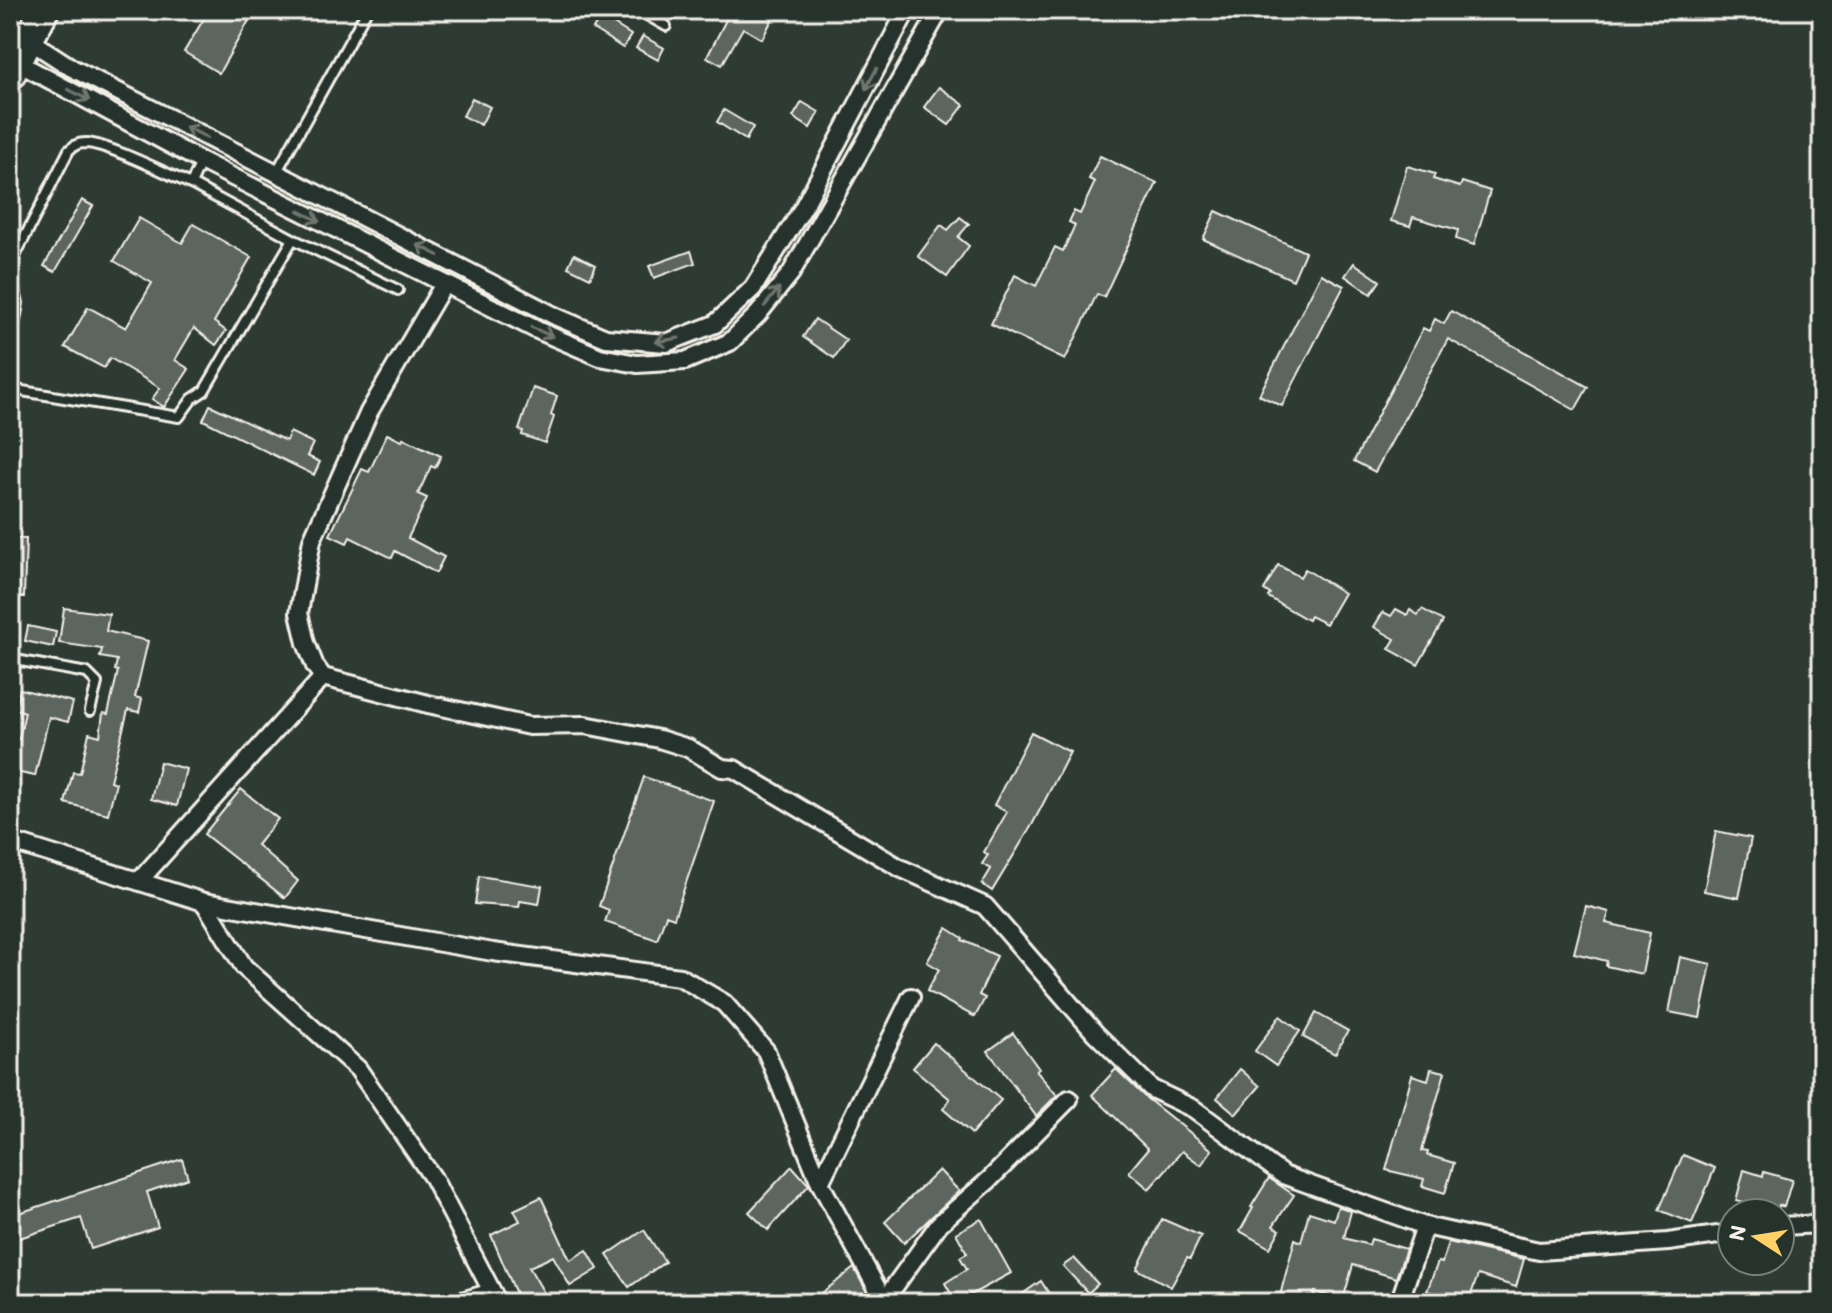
<svg xmlns="http://www.w3.org/2000/svg" width="1832" height="1313" viewBox="0 0 1832 1313" font-family="Itim,sans-serif">
<rect width="100%" height="100%" fill="#2e3b34"/>
<filter id="ink" filterUnits="userSpaceOnUse"><feTurbulence type="fractalNoise" baseFrequency=".0125" numOctaves="2"/><feDisplacementMap in="SourceGraphic" scale="16" xChannelSelector="R" yChannelSelector="G"/><feConvolveMatrix kernelMatrix="1 2 1 2 8 2 1 2 1" color-interpolation-filters="sRGB"/></filter>
<g filter="url(#ink)">
<!-- building -->
<g fill="#5c655e" stroke="#f4f1e8" stroke-width="2">
<polygon points="209,10 255,10 219,73 184,52"/>
<polygon points="731,10 777,10 762,39 743,28 722,65 707,57"/>
<polygon points="601,16 631,35 623,48 593,29"/>
<polygon points="643,36 664,48 658,60 636,48"/>
<polygon points="939,87 964,105 949,125 924,107"/>
<polygon points="472,98 490,107 481,125 463,116"/>
<polygon points="802,102 819,112 810,128 793,117"/>
<polygon points="724,110 753,127 746,140 717,122"/>
<polygon points="1100,156 1157,183 1104,297 1097,294 1065,360 991,324 1015,275 1036,286 1055,247 1063,251 1075,225 1069,222 1074,211 1080,214 1095,182 1089,179"/>
<polygon points="1407,166 1435,174 1433,179 1460,187 1462,182 1490,191 1474,245 1456,239 1458,230 1413,217 1410,226 1391,221"/>
<polygon points="82,200 93,206 55,272 44,266"/>
<polygon points="1216,211 1305,252 1293,280 1203,239"/>
<polygon points="960,217 969,224 958,237 969,246 947,277 918,256 941,225 948,230"/>
<polygon points="139,218 182,243 193,224 251,257 214,322 226,331 216,345 194,328 175,360 189,369 164,407 152,399 160,388 110,358 104,368 65,347 88,307 126,328 152,283 114,261"/>
<polygon points="691,251 695,263 654,278 649,266"/>
<polygon points="574,254 596,265 590,278 568,267"/>
<polygon points="1354,263 1380,281 1371,294 1345,276"/>
<polygon points="1321,274 1344,286 1282,406 1259,395"/>
<polygon points="1451,311 1588,387 1575,410 1448,339 1375,472 1354,461 1423,328 1429,331 1435,319 1444,324"/>
<polygon points="815,319 846,340 834,358 803,337"/>
<polygon points="533,388 557,396 551,415 554,417 545,443 522,435 523,431 519,430"/>
<polygon points="210,405 286,441 290,432 313,443 307,456 320,462 314,475 203,420"/>
<polygon points="387,434 402,441 403,438 441,456 435,468 431,466 418,494 427,498 408,538 444,557 436,573 395,551 392,558 350,537 347,543 330,535 362,469 369,472"/>
<polygon points="10,538 26,539 24,597 10,597"/>
<polygon points="1278,565 1300,577 1305,569 1344,593 1326,624 1310,616 1308,620 1268,597 1270,594 1264,590"/>
<polygon points="64,608 109,614 106,631 148,641 135,697 142,699 139,712 128,710 110,781 116,783 108,814 65,803 73,772 80,773 89,733 100,736 103,713 108,714 118,671 115,670 117,660 100,657 102,649 59,643"/>
<polygon points="1396,609 1407,615 1410,610 1418,615 1422,609 1443,621 1418,665 1389,649 1395,639 1374,627 1383,612 1391,616"/>
<polygon points="28,626 56,632 53,647 25,641"/>
<polygon points="20,689 73,702 68,722 49,717 35,776 10,771 14,738 19,739 25,712 16,709"/>
<polygon points="1031,732 1070,752 1032,825 992,891 982,884 991,869 982,864 988,855 984,852 1007,812 994,805"/>
<polygon points="160,762 186,769 177,806 151,799"/>
<polygon points="644,777 714,801 674,918 666,915 657,940 605,922 609,910 599,906"/>
<polygon points="241,789 278,819 257,845 298,881 285,898 204,834"/>
<polygon points="1716,831 1751,838 1739,898 1704,891"/>
<polygon points="479,876 542,886 539,904 520,901 519,907 475,904"/>
<polygon points="1586,906 1609,912 1606,923 1650,933 1642,974 1606,966 1607,961 1574,953"/>
<polygon points="947,928 963,938 962,940 997,956 979,995 985,998 975,1017 927,991 939,969 927,962"/>
<polygon points="1680,957 1711,964 1700,1018 1669,1012"/>
<polygon points="1316,1013 1348,1031 1335,1054 1303,1037"/>
<polygon points="1280,1016 1300,1031 1276,1066 1255,1051"/>
<polygon points="1013,1033 1039,1069 1036,1071 1057,1095 1036,1116 988,1051"/>
<polygon points="934,1043 1001,1100 972,1134 943,1109 950,1099 913,1068"/>
<polygon points="1116,1069 1145,1097 1212,1150 1201,1165 1182,1151 1149,1189 1129,1172 1148,1149 1092,1095"/>
<polygon points="1240,1069 1260,1086 1236,1114 1217,1098"/>
<polygon points="1431,1069 1445,1072 1422,1151 1428,1152 1427,1155 1454,1163 1445,1193 1422,1186 1424,1179 1386,1170 1412,1075 1428,1080"/>
<polygon points="1683,1155 1715,1168 1692,1223 1659,1210"/>
<polygon points="182,1159 188,1178 147,1192 158,1227 91,1249 81,1218 10,1241 10,1216"/>
<polygon points="792,1166 809,1185 768,1230 749,1212"/>
<polygon points="939,1170 959,1191 904,1243 885,1222"/>
<polygon points="1744,1170 1763,1176 1764,1172 1792,1180 1784,1207 1779,1205 1778,1212 1736,1201"/>
<polygon points="1269,1178 1294,1195 1273,1226 1280,1230 1270,1248 1240,1231 1253,1208 1251,1207"/>
<polygon points="541,1197 570,1260 587,1250 598,1269 570,1286 553,1256 541,1262 529,1267 547,1298 538,1303 520,1303 491,1235 520,1221 514,1210"/>
<polygon points="1338,1206 1351,1211 1344,1238 1369,1245 1371,1239 1406,1249 1396,1278 1353,1265 1343,1300 1315,1292 1312,1303 1278,1303 1295,1239 1301,1242 1309,1212 1334,1220"/>
<polygon points="981,1219 1011,1273 956,1303 945,1283 967,1269 960,1257 967,1253 956,1233"/>
<polygon points="1162,1219 1201,1236 1190,1259 1187,1258 1171,1287 1137,1269"/>
<polygon points="644,1230 665,1262 629,1287 607,1255"/>
<polygon points="1448,1242 1524,1259 1516,1287 1478,1275 1468,1303 1460,1303 1427,1291 1438,1262 1442,1263"/>
<polygon points="1074,1258 1098,1284 1088,1293 1063,1266"/>
<polygon points="854,1268 867,1292 852,1303 809,1303"/>
<polygon points="1041,1281 1055,1303 1026,1303 1021,1295"/>
</g>
<g fill="none" stroke-linecap="round" stroke-linejoin="round">
<defs>
<g id="lane">
<polyline points="638,10 666,26"/>
<polyline points="276,173 367,10"/>
<polyline points="293,239 398,290"/>
<path d="M10,266L69,150C75,145 78,143 86,143C108,144 167,174 191,184"/>
<polyline points="10,275 18,303 10,350"/>
<polyline points="10,389 179,417 192,399 204,391 293,239 191,184 201,162"/>
<polyline points="10,659 87,673 97,683 90,711"/>
</g>
<g id="street">
<polyline points="13,34 29,40 72,68 557,317 606,338 666,343 715,324 753,288 803,208 907,10"/>
<polyline points="11,59 201,161 537,330 600,357 637,364 685,361 730,342 758,314 791,273 940,10"/>
<polyline points="444,284 369,412 312,540 299,613 306,643 315,666 323,677 428,704 529,726 585,725 659,739 688,748 722,768 734,769 900,868 985,906 1095,1033 1152,1089 1194,1109 1283,1175 1425,1226 1399,1303"/>
<polyline points="10,841 204,902 493,952 680,977 724,1003 766,1051 820,1183 885,1303"/>
<polyline points="139,881 323,677"/>
<polyline points="204,902 244,967 358,1069 433,1178 498,1303"/>
<polyline points="820,1183 911,997"/>
<polyline points="1425,1226 1539,1251 1668,1242 1732,1233"/>
<polyline points="1780,1226 1822,1224"/>
<polyline points="884,1301 939,1224 989,1180 1069,1099"/>
<polyline points="455,1303 492,1292"/>
</g>
<polyline id="highway" points="10,75 44,10"/>
</defs>
<!-- lane casing -->
<use href="#lane" stroke="#f4f1e8" stroke-width="14"/>
<!-- street casing -->
<use href="#street" stroke="#f4f1e8" stroke-width="22"/>
<!-- highway casing -->
<use href="#highway" stroke="#f4f1e8" stroke-width="34"/>
<!-- lane -->
<use href="#lane" stroke="#26332d" stroke-width="8"/>
<!-- street -->
<use href="#street" stroke="#26332d" stroke-width="16"/>
<!-- highway -->
<use href="#highway" stroke="#26332d" stroke-width="28"/>
</g>
<!-- one-way arrows -->
<defs><path id="oneway-shaft" d="M-6 0H5M1.5-3L5.5 0L1.5 3" fill="none" stroke-width="1.6" stroke-linecap="round" stroke-linejoin="round" transform="scale(2)"/></defs>
<g stroke="#6e766e">
<use href="#oneway-shaft" transform="translate(871 79) rotate(118)"/>
<use href="#oneway-shaft" transform="translate(79 95) rotate(28)"/>
<use href="#oneway-shaft" transform="translate(196 132) rotate(-153)"/>
<use href="#oneway-shaft" transform="translate(309 216) rotate(27)"/>
<use href="#oneway-shaft" transform="translate(428 250) rotate(-153)"/>
<use href="#oneway-shaft" transform="translate(772 297) rotate(-51)"/>
<use href="#oneway-shaft" transform="translate(542 332) rotate(24)"/>
<use href="#oneway-shaft" transform="translate(667 340) rotate(171)"/>
</g>
</g>
<!-- margin -->
<rect width="1832" height="1313" fill="none" stroke="#26332d" stroke-width="40"/>
<rect x="20" y="20" width="1792" height="1273" fill="none" stroke="#f4f1e8" stroke-width="3" filter="url(#ink)"/>
<!-- north arrow -->
<g transform="translate(1756 1237) rotate(282)"><circle r="38" fill="#26332d" stroke="#787f78" stroke-width="2"/>
<path d="M0-6L14 30L0 20L-14 30Z" fill="#ffd166"/>
<text y="-12" font-size="22" font-weight="bold" text-anchor="middle" fill="#f4f1e8">N</text>
</g>
</svg>
